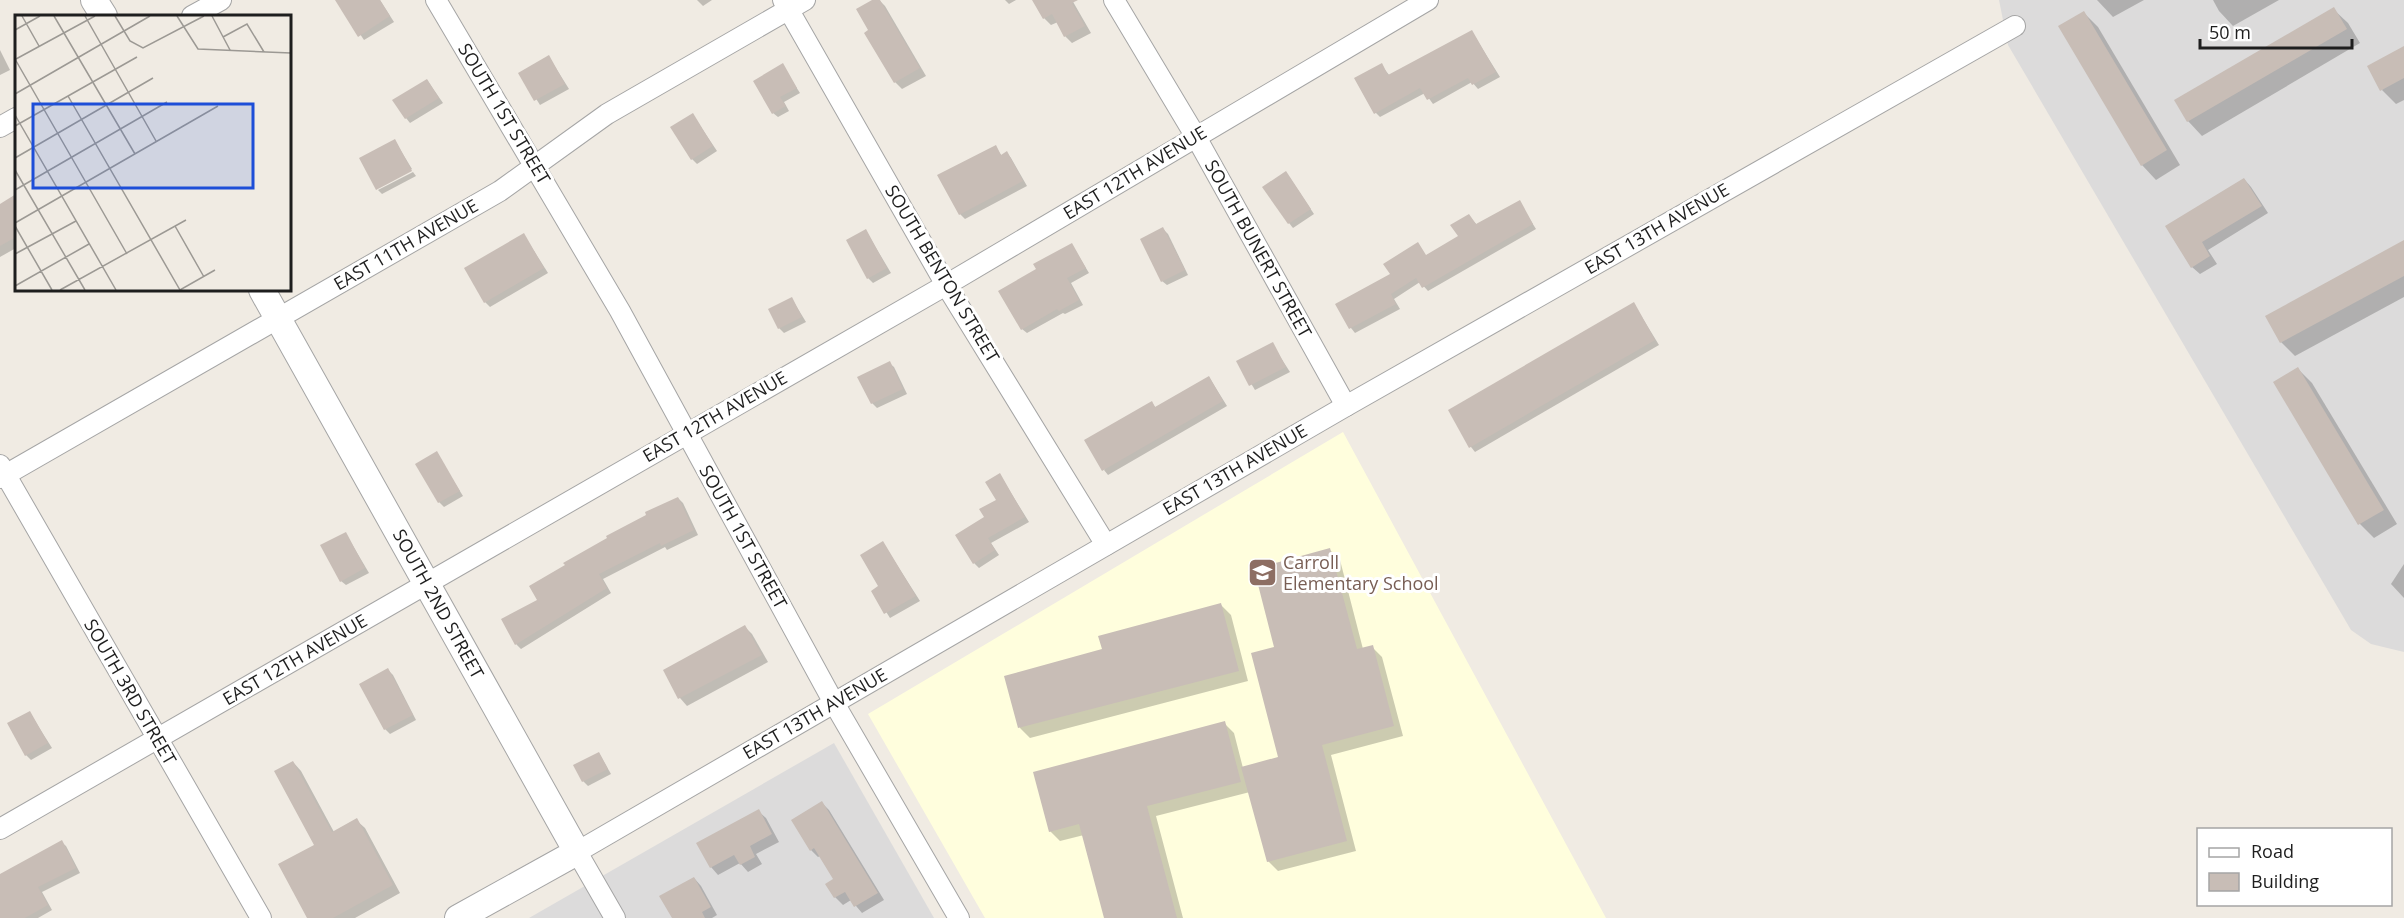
<svg xmlns="http://www.w3.org/2000/svg" width="2404" height="918" viewBox="0 0 2404 918" font-family="'Open Sans',sans-serif">
<rect width="100%" height="100%" fill="#f0ebe3"/>
<!-- residential -->
<g fill="#dcdbdb">
<polygon points="1999,0 2404,0 2404,652 2371,644 2351,630 2008,45"/>
<polygon points="834,743 934,918 529,918"/>
</g>
<!-- education -->
<polygon fill="#fffedd" points="1343,432 1606,918 985,918 868,714"/>
<!-- shadow -->
<g fill="#0003">
<polygon points="337,0 380,0 394,22 364,40"/>
<polygon points="697,0 712,0 703,6"/>
<polygon points="875,0 879,0 885,6 926,76 902,89 895,82 870,31"/>
<polygon points="1005,0 1016,0 1009,4"/>
<polygon points="1034,0 1072,0 1091,33 1072,43 1065,36 1058,22 1051,25 1044,18"/>
<polygon points="2097,0 2144,0 2113,17"/>
<polygon points="2213,0 2279,0 2233,26 2219,11"/>
<polygon points="2333,9 2348,23 2360,43 2202,136 2188,121 2176,101"/>
<polygon points="2084,13 2098,27 2180,165 2156,180 2142,165"/>
<polygon points="1472,32 1500,77 1478,89 1472,82 1433,104 1425,93 1380,117 1376,113 1381,65 1390,76"/>
<polygon points="2404,47 2404,100 2396,104 2382,90"/>
<polygon points="0,50 10,70 0,75"/>
<polygon points="549,57 569,89 540,105 520,73"/>
<polygon points="782,65 800,93 784,102 789,111 778,117 773,113"/>
<polygon points="427,80 443,103 410,123 406,118"/>
<polygon points="693,115 717,151 697,164 692,159"/>
<polygon points="395,141 412,169 376,188"/>
<polygon points="995,147 1002,156 1007,153 1011,158 1027,186 965,219 960,214 939,176"/>
<polygon points="413,172 416,176 382,194 378,190"/>
<polygon points="1290,178 1314,214 1293,228 1289,223"/>
<polygon points="2244,179 2251,187 2268,213 2208,250 2217,264 2200,274 2192,267 2167,226"/>
<polygon points="16,196 16,248 0,257 0,205"/>
<polygon points="1519,202 1536,229 1428,291 1420,282 1394,299 1400,309 1355,333 1351,328 1337,304 1460,237 1469,216 1477,225"/>
<polygon points="1163,229 1168,234 1188,275 1167,285 1162,281"/>
<polygon points="866,231 891,273 873,283 868,278"/>
<polygon points="524,235 548,273 490,307 485,302"/>
<polygon points="2404,242 2404,297 2295,356 2281,342"/>
<polygon points="1072,245 1089,273 1071,283 1083,305 1065,314 1063,313 1027,333 1022,329"/>
<polygon points="792,299 806,322 784,333 779,328"/>
<polygon points="1634,304 1659,345 1475,452 1471,447 1450,411"/>
<polygon points="1272,344 1290,372 1255,390 1238,362"/>
<polygon points="889,363 894,367 907,394 877,408 872,403"/>
<polygon points="2298,369 2312,383 2397,524 2374,538 2360,524 2275,383"/>
<polygon points="1209,377 1227,406 1108,475 1104,470 1152,403 1156,408"/>
<polygon points="436,453 463,496 444,507 439,502"/>
<polygon points="1000,475 1029,522 991,543 999,555 979,568 974,563 986,518 998,500"/>
<polygon points="678,498 683,503 698,535 667,550 665,547 603,579 611,593 521,649 516,644 539,601"/>
<polygon points="346,534 369,573 346,585 341,581"/>
<polygon points="883,543 920,601 890,618 873,591 880,587"/>
<polygon points="1330,550 1340,560 1363,649 1372,647 1382,657 1403,736 1331,755 1356,851 1278,871 1268,861 1250,792 1156,816 1183,918 1105,918 1084,835 1060,841 1050,831 1224,723 1234,733 1243,768 1280,758 1276,648"/>
<polygon points="2404,564 2404,598 2391,584"/>
<polygon points="1221,605 1231,615 1248,681 1030,738 1020,728 1006,677 1104,650"/>
<polygon points="745,627 752,634 768,662 687,706 680,698 665,670"/>
<polygon points="388,670 393,675 416,720 390,734 385,729"/>
<polygon points="30,713 52,748 31,760 26,755"/>
<polygon points="599,753 611,774 588,786 583,781"/>
<polygon points="293,762 301,771 334,832 356,820 365,828 400,893 355,918 308,918 316,845"/>
<polygon points="822,803 829,810 884,900 862,913 851,900 843,905 835,897 827,884 835,879 820,856 818,857 811,850"/>
<polygon points="758,811 766,818 779,842 756,854 762,864 748,872 740,863 718,875 711,867"/>
<polygon points="61,842 66,846 80,873 42,892 52,910 38,918 0,918 0,887"/>
<polygon points="694,878 701,886 717,915 712,918 673,918"/>
</g>
<!-- building -->
<g fill="#c8bdb6">
<polygon points="335,0 380,0 390,16 358,37"/>
<polygon points="872,0 880,0 920,68 894,83 864,33 868,30 856,9"/>
<polygon points="1032,0 1078,0 1072,3 1085,26 1064,37 1052,14 1043,19"/>
<polygon points="2334,7 2347,29 2187,122 2174,100"/>
<polygon points="2084,11 2167,150 2141,166 2058,26"/>
<polygon points="1472,30 1496,72 1472,85 1468,78 1427,100 1420,88 1374,114 1354,78 1382,63 1388,75"/>
<polygon points="2404,46 2404,78 2380,91 2367,66"/>
<polygon points="549,55 565,84 534,101 518,73"/>
<polygon points="783,63 797,88 780,97 786,106 772,114 753,81"/>
<polygon points="427,79 439,98 405,119 392,100"/>
<polygon points="693,113 713,146 691,160 670,127"/>
<polygon points="395,139 412,171 376,190 359,158"/>
<polygon points="996,145 1001,155 1007,151 1023,181 959,215 937,175"/>
<polygon points="1286,171 1311,209 1288,224 1262,187"/>
<polygon points="2244,178 2262,206 2202,242 2210,256 2191,268 2165,226"/>
<polygon points="16,194 16,237 0,246 0,204"/>
<polygon points="1520,200 1533,224 1422,288 1416,278 1391,294 1396,304 1349,329 1335,304 1390,274 1383,264 1418,242 1426,255 1458,236 1450,225 1469,214 1476,224"/>
<polygon points="1163,227 1185,270 1161,282 1140,239"/>
<polygon points="866,229 887,268 867,279 846,240"/>
<polygon points="524,233 544,268 484,303 464,268"/>
<polygon points="2404,240 2404,276 2280,343 2265,316"/>
<polygon points="1072,243 1086,268 1067,278 1079,300 1059,311 1057,309 1021,330 998,291 1036,269 1033,264"/>
<polygon points="792,297 802,317 778,329 768,309"/>
<polygon points="1634,302 1655,340 1469,448 1448,410"/>
<polygon points="1273,342 1286,367 1249,386 1236,361"/>
<polygon points="890,361 903,389 871,404 857,377"/>
<polygon points="2298,367 2384,510 2358,525 2273,382"/>
<polygon points="1209,376 1223,401 1102,471 1084,440 1152,401 1155,407"/>
<polygon points="437,451 460,491 438,503 415,464"/>
<polygon points="1000,473 1025,517 988,538 995,550 973,564 955,535 984,517 979,509 996,500 985,482"/>
<polygon points="678,497 694,530 661,546 660,543 599,574 607,588 515,645 501,619 537,600 529,586 565,565 563,563 607,538 606,536 646,515 645,512"/>
<polygon points="346,532 365,568 340,582 320,545"/>
<polygon points="883,541 916,596 884,614 871,591 878,586 860,555"/>
<polygon points="1330,548 1357,649 1373,645 1394,726 1322,745 1347,841 1267,862 1241,767 1278,757 1251,653 1274,647 1254,569"/>
<polygon points="1221,603 1239,671 1018,728 1004,676 1102,649 1098,636"/>
<polygon points="745,625 762,655 678,699 663,670"/>
<polygon points="388,668 413,715 384,730 359,684"/>
<polygon points="30,711 48,743 25,756 7,723"/>
<polygon points="1225,721 1241,782 1147,806 1177,918 1104,918 1079,824 1049,832 1033,772"/>
<polygon points="599,752 608,769 582,782 573,765"/>
<polygon points="293,761 332,832 357,818 393,885 333,918 307,918 278,864 314,845 274,771"/>
<polygon points="822,801 878,893 854,907 845,892 834,898 825,884 833,879 814,848 810,851 791,820"/>
<polygon points="759,809 772,834 750,846 755,857 740,865 734,855 710,868 696,843"/>
<polygon points="62,840 76,868 38,887 48,905 25,918 0,918 0,874"/>
<polygon points="694,877 711,907 702,912 705,918 672,918 659,896"/>
</g>
<g fill="none" stroke-linecap="round" stroke-linejoin="round">
<defs>
<g id="minor">
<polyline points="436,0 620,311 834,703 959,918"/>
<polyline points="783,0 946,285 1106,545"/>
<polyline points="1114,0 1196,137 1346,406"/>
<polyline points="192,16 221,0"/>
<polyline points="0,127 16,118"/>
<polyline points="0,465 261,918"/>
<polyline points="0,478 500,191 607,114 805,0"/>
<polyline points="0,829 946,285 1428,0"/>
<polyline points="615,918 577,852 1346,406 2015,26"/>
</g>
<g id="tertiary">
<polyline points="94,0 104,16"/>
<polyline points="262,290 577,852 458,918"/>
</g>
</defs>
<!-- minor casing -->
<use href="#minor" stroke="#a5a5a5" stroke-width="22"/>
<!-- tertiary casing -->
<use href="#tertiary" stroke="#a5a5a5" stroke-width="28"/>
<!-- minor -->
<use href="#minor" stroke="#fff" stroke-width="20"/>
<!-- tertiary -->
<use href="#tertiary" stroke="#fff" stroke-width="26"/>
</g>
<!-- icons -->
<defs>
<symbol id="school-square" viewBox="-11 -11 22 22"><rect x="-9" y="-9" width="18" height="18" rx="4" fill="#8d6e63" stroke="#fff"/><path d="M0-5L7-2L0 1L-7-2ZM-4 1L0 2.5L4 1V4Q0 6-4 4Z" fill="#fff"/></symbol>
</defs>
<g fill-rule="evenodd">
<use href="#school-square" x="1246" y="556" width="33" height="33"/>
</g>
<g text-anchor="middle" stroke-width="6" stroke-linejoin="round" paint-order="stroke">
<!-- street labels -->
<g font-size="18" fill="#1e1e1e" stroke="#fff">
<text transform="translate(504 114) rotate(59)" y="6">SOUTH 1ST STREET</text>
<text transform="translate(1135 173) rotate(-31)" y="6">EAST 12TH AVENUE</text>
<text transform="translate(1657 229) rotate(-30)" y="6">EAST 13TH AVENUE</text>
<text transform="translate(406 245) rotate(-30)" y="6">EAST 11TH AVENUE</text>
<text transform="translate(1258 249) rotate(61)" y="6">SOUTH BUNERT STREET</text>
<text transform="translate(942 274) rotate(59)" y="6">SOUTH BENTON STREET</text>
<text transform="translate(715 417) rotate(-30)" y="6">EAST 12TH AVENUE</text>
<text transform="translate(1235 470) rotate(-30)" y="6">EAST 13TH AVENUE</text>
<text transform="translate(743 537) rotate(61)" y="6">SOUTH 1ST STREET</text>
<text transform="translate(438 604) rotate(61)" y="6">SOUTH 2ND STREET</text>
<text transform="translate(295 660) rotate(-30)" y="6">EAST 12TH AVENUE</text>
<text transform="translate(130 692) rotate(60)" y="6">SOUTH 3RD STREET</text>
<text transform="translate(815 714) rotate(-30)" y="6">EAST 13TH AVENUE</text>
</g>
<!-- education labels -->
<g font-size="18" fill="#785e54" stroke="#fff" text-anchor="start">
<text x="1283" y="569">Carroll<tspan x="1283" dy="21">Elementary School</tspan></text>
</g>
</g>
<!-- overview -->
<g transform="translate(15 15)">
<rect width="276" height="276" fill="#f0ebe3"/>
<path fill="none" stroke="#9c9994" stroke-width="1.5" d="M7,1L24,31M39,1L120,139M70,1L141,126M100,1L115,26L128,33L189,1M162,1L183,34L276,38M197,1L215,35M0,15L25,1M208,22L232,9L249,37M0,44L112,239M1,44L80,1M0,79L135,1M53,81L165,275L200,255M0,100L101,275M0,111L122,42M0,143L138,63M0,155L70,275M0,175L152,87M0,208L203,91M0,211L37,275M160,211L189,262M0,239L61,206M0,271L74,229M45,275L171,205"/>
<path fill="#1d4ed8" fill-opacity="0.15" stroke="#1d4ed8" stroke-width="3" d="M18,89H238V173H18Z"/>
<rect width="276" height="276" fill="none" stroke="#1e1e1e" stroke-width="3"/>
</g>
<!-- legend -->
<rect x="2197" y="828" width="195" height="78" fill="#ffffff" stroke="#a5a5a5" stroke-width="1.5"/>
<rect x="2209" y="848" width="30" height="9" fill="#ffffff" stroke="#a5a5a5" stroke-width="1.5"/>
<text x="2251" y="858" font-size="18" fill="#1e1e1e">Road</text>
<rect x="2209" y="873" width="30" height="18" fill="#c8bdb6" stroke="#a5a5a5" stroke-width="1.5"/>
<text x="2251" y="888" font-size="18" fill="#1e1e1e">Building</text>
<!-- scale -->
<path d="M2200 39v9h152v-9" fill="none" stroke="#1e1e1e" stroke-width="3"/>
<text x="2209" y="39" font-size="18" fill="#1e1e1e" stroke="#ffffff" stroke-width="4.5" paint-order="stroke">50 m</text>
</svg>
